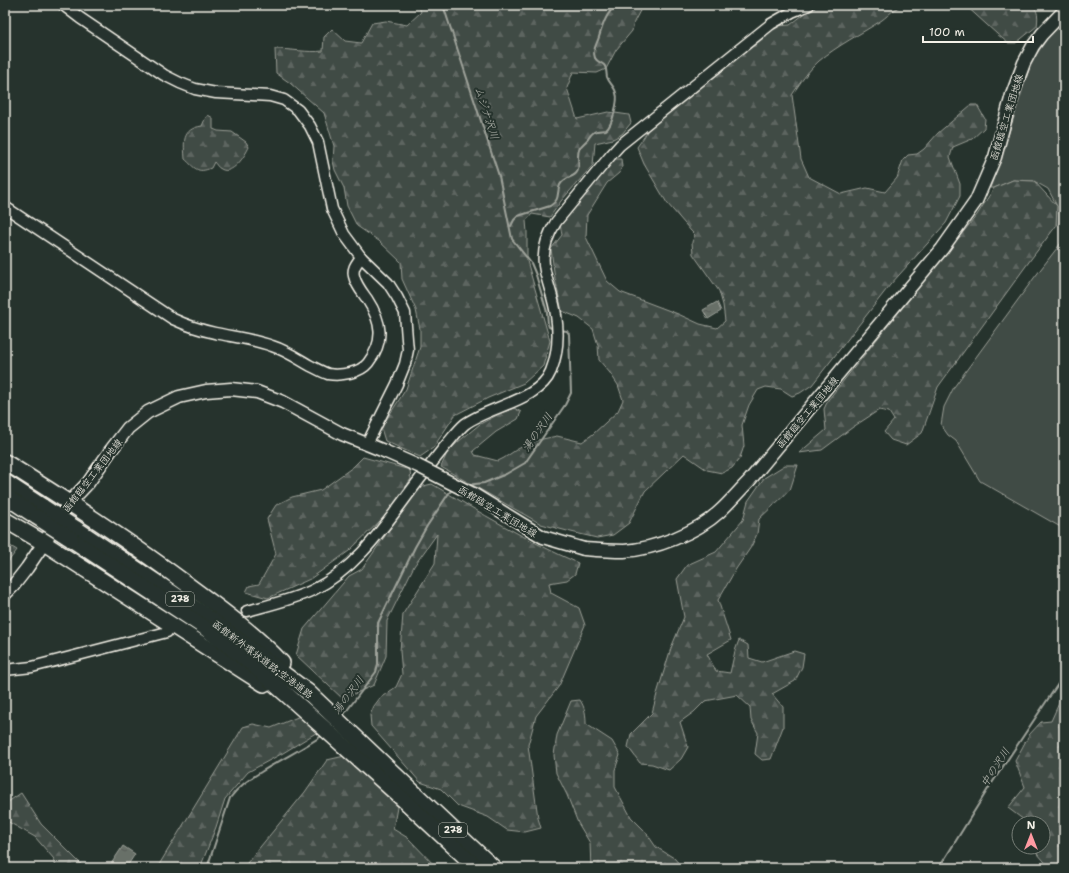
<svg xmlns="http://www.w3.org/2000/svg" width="1069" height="873" viewBox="0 0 1069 873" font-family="'Shantell Sans','Klee One',sans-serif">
<defs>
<pattern id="forest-firs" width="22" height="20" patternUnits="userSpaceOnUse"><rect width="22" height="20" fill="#414b45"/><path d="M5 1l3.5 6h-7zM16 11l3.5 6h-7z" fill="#5d6560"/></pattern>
<pattern id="park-dots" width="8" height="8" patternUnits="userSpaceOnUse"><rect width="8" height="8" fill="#414b45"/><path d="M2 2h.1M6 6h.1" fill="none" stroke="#5d6560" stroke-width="1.8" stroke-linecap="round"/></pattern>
<pattern id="water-ripples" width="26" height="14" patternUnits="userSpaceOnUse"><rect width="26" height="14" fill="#676f68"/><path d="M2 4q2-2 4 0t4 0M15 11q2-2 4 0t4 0" fill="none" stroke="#565a55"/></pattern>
</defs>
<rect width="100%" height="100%" fill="#26332d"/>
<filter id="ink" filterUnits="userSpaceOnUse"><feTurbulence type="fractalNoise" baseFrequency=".025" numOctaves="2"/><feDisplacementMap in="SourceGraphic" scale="8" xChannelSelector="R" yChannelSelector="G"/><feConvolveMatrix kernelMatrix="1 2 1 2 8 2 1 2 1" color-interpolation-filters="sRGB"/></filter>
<g filter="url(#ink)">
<!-- grass -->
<g fill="#414b45" stroke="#9a9e96">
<polygon points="1064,20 1064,220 1056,226 1057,206 1048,189 1034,181 1013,180 994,188 990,188 999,164 1031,63 1047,38"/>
<polygon points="1064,239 1064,529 980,481 956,441 948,435 941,425 944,407 954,387 1034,278"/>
</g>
<!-- forest -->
<g fill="url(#forest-firs)" stroke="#9a9e96">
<path d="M418,5H643L634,22L632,31L616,50L606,69L597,73L573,72L567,88L577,119L608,112L629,115L631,123L622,134L613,139L595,143L593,165L561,201L550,217L532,214L526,221L527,232V261L550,341L543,366L524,383L488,398L455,415L433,448L420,457L385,441L381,428L406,389L420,347V329L416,310L402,279L401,262L379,241L357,226L347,206L344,188L335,170L333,161L334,146L324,113L290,83L276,73L275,49C290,49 309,53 323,51L324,37L332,29L345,41L361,43L372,23L386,21L407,25L421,12Z"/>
<path d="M816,5L838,7L841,5H905C896,6 889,15 882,20C861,34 838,45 819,61C808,71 800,83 792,95L801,159L809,177L841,194L867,188L885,192L897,178L903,160L908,155L917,154L924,149L938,133L971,105H977L985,119L984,128L972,139L953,147L950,157L960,184V196L946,223L890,285L812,385L800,393L792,396L781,389L766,387L758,390L749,405L742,425L744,446L740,458L732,468L722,473L707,470L684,454L645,491L629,523L613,535L597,538L571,532L541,524L441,467L447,453L458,442L480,424L503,412L514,408L521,412L518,419L496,432L473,451L475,455L498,461L504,458L516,450L533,441L557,436L582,442L593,434L618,411L623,400L618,385L610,373L599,360L598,345L593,329L579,318L562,311L555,279L551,249L562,235L560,224L599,175L615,159H621L622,167L619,173L607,183L587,215L586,237L607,281L620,292L678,314L700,324L717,328L725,321L723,305L719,291L693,254L692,242L695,235L691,231L667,203L644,164L637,147L644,137L649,128L777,26L790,25Z"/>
<path d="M965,5H1031C1039,10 1038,18 1037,26L1016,43H1008L997,34Z"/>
<path d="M208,115L213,118V129L218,131L232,132L246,142L249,147C245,156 232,176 221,169C218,168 216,164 214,162L211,168C197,174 195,168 185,159C184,143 181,129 202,126L205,119Z"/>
<polygon points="1013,180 1034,181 1057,206 1056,226 1031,259 938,387 922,433 906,445 891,440 884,432 894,420 889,412 879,410 853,427 822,450 799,453 826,430 824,409 828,400 977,215 994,188"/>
<polygon points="363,457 410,470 411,479 385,516 349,551 310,579 268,598 246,592 249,586 259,584 276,554 267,519 276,505 292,497 321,490 353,467"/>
<polygon points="785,465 798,465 790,490 759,519 757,534 751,547 736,569 718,600 731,640 707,654 716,671 730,673 735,651 739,640 748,645 749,658 762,662 794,651 804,654 802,667 795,681 772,694 783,707 783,727 771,759 762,760 755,754 758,733 751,720 750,707 737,695 705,701 694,712 680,722 688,747 681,759 669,770 652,764 640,763 628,747 631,734 652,713 657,694 671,648 684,617 677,579 687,565 716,552 743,520 748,501 764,478"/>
<path d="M432,484C479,512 527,541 578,563L575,574L567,580L549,583L551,593L579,608L585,625L559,686L536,716L528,745L538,818L541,828L525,832L507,830L488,817L458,806L441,789L420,782L371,726L370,715L374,706L380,698L396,687L402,674L400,651L403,614L435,563L437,534L414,566L387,621L386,656L374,685L343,699L296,655L304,629L349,576L362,569L419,487Z"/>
<polygon points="1064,692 1064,868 1050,868 1037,853 1035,847 1043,847 1043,823 1028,823 1008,808 1025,787 1015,761 1029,735 1041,722 1051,721"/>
<path d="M580,700C585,708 586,714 586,724L612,741L620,755L615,770V787L631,817L645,831L656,847L674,858L683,868H591L590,843L578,823L567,795L556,773L554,755L557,735L571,701Z"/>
<polygon points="305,714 319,731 283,753 248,772 225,799 216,827 200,868 157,868 243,727 253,724 271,728"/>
<polygon points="349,755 398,802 393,829 408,838 437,868 243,868 305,792 327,760"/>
<polygon points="21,793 41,824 80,863 83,868 56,868 54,859 35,837 5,820 5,804"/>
</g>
<!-- park -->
<polygon fill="url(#park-dots)" stroke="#9a9e96" points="5,543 17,550 5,566"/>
<!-- water -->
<g fill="url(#water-ripples)" stroke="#9fa39b">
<polygon points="717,302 721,311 708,319 703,310"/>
<polygon points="123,846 135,854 126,868 116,868 111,864"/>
</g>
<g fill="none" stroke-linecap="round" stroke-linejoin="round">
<!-- stream -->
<g stroke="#9fa39b" stroke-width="2">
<polyline points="443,5 499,176 512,239 531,263 536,275 547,312 548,324 549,327 554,329"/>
<path d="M511,226L514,220L518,216L550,206C561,199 556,194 560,185C565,176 574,178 577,172C580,168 578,161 578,157C578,146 582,146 588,139C590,136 591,134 594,132C598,130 602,131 606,130C612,126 619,100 616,93C615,87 609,83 607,77C606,73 607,68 604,65C601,62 597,62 595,58C592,50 597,44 599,37C603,24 606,14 616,5"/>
<polyline points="466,485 484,483 506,474 525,463 565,405 571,393 569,334 567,331 560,330"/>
<polyline points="342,717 376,672 378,664 378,623 415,547 427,526 449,493 453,489"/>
<path d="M207,868L230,798C239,786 248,780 261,772C281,759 303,749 323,735"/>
<polyline points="939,868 988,789 1064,675"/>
</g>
<defs>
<g id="tertiary">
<polyline points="63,5 80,18 164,75 180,83 195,89 216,93 270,96 284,100 298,110 310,126 318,142 332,209 344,234 361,257 388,283 397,297 405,313 407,339 408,350 405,364 397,384 367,444"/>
<path d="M5,207L173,319C186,325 201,330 215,333C234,337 253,339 272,346C285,350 297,358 309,365C315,368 322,372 328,374C341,376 360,373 368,363C385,341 382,322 367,299C362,292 356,285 354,276C352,268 357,263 361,257"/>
<path d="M247,611C269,605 292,600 313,590C360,567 388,520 419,480C428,468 437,456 447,444C453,437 458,430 465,424C489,406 539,401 551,371C558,353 559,334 556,315C554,300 548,285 545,271C541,254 547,236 556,222L611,155L620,145L771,24L792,12L809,5"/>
<polyline points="5,670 32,667 167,632"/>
</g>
<g id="secondary">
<path d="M584,549C597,550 611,551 624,551C655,549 696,533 719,512C730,502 739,491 749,481L942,249L976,201L995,157L1012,95L1024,63L1033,46L1042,34L1064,11"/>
<polyline points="5,594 13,586 27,568 44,543 70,502 88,483 111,450 128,428 148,412 179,397 206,391 231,389 257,392 283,402 342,434 384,451"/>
</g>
<g id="motorway">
<path d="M5,462C66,500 126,539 184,582C218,607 253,632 282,663"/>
<polyline points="5,482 43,507"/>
<polyline points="5,496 37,517"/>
<polyline points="5,520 44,543 248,674 264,684"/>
<polyline points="75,528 202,613 308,692 467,843 494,868"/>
<polyline points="71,539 204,627 253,665 295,702 406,802 477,868"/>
</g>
</defs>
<!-- tertiary casing -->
<use href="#tertiary" stroke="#f4f1e8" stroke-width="13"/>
<!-- secondary casing -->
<use href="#secondary" stroke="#f4f1e8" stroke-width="15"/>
<!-- motorway casing -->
<use href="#motorway" stroke="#f4f1e8" stroke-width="18"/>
<!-- tertiary -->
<use href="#tertiary" stroke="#26332d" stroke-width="10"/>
<!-- secondary -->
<use href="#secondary" stroke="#26332d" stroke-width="12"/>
<!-- motorway -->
<use href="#motorway" stroke="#26332d" stroke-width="15"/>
<defs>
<polyline id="secondary-bridge" points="384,451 418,466 473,494 543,537 584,549"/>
<g id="motorway-bridge">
<polyline points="43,507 75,528"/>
<polyline points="37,517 71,539"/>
</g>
</defs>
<!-- secondary-bridge casing -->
<use href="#secondary-bridge" stroke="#f4f1e8" stroke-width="15" stroke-linecap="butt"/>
<!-- motorway-bridge casing -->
<use href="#motorway-bridge" stroke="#f4f1e8" stroke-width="18" stroke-linecap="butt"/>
<!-- secondary-bridge -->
<use href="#secondary-bridge" stroke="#26332d" stroke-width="12"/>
<!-- motorway-bridge -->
<use href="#motorway-bridge" stroke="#26332d" stroke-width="15"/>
</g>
</g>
<g text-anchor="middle" stroke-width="4" stroke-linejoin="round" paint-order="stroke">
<!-- shield labels -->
<g fill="#26332d" stroke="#b6b8b0" stroke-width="1">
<rect x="166" y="592" width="28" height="14" rx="3"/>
<rect x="439" y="823" width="28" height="14" rx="3"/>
</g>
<g font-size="9" font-weight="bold" fill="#f4f1e8">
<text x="180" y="602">278</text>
<text x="453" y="833">278</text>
</g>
<!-- street labels -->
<g font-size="10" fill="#f4f1e8" stroke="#26332d">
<text transform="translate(1006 117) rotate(-73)" y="4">函館臨空工業団地線</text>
<text transform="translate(807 412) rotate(-50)" y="4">函館臨空工業団地線</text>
<text transform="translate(92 475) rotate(-52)" y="4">函館臨空工業団地線</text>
<text transform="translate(498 511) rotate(31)" y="4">函館臨空工業団地線</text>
<text transform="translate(263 659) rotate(37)" y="4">函館新外環状道路;空港道路</text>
</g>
<!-- water labels -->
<g font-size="11" font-style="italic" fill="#bcbdb5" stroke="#26332d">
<text transform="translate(487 113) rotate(72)" y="4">ムジナ沢川</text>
<text transform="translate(537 432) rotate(-55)" y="4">湯の沢川</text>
<text transform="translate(348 695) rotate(-53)" y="4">湯の沢川</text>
<text transform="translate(995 767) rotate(-57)" y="4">中の沢川</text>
</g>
</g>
<!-- margin -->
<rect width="1069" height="873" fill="none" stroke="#26332d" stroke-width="20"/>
<rect x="10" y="10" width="1049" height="853" fill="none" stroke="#f4f1e8" stroke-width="1.5" filter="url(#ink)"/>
<!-- north arrow -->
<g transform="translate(1031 835)"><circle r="19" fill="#26332d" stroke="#787f78"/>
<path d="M0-3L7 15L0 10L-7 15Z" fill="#ff9aa2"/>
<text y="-6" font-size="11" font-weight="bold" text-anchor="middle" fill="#f4f1e8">N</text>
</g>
<!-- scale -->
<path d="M923 36v6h110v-6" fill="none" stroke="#f4f1e8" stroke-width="2"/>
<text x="929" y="36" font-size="12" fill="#f4f1e8" stroke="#26332d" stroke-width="3" paint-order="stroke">100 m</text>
</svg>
